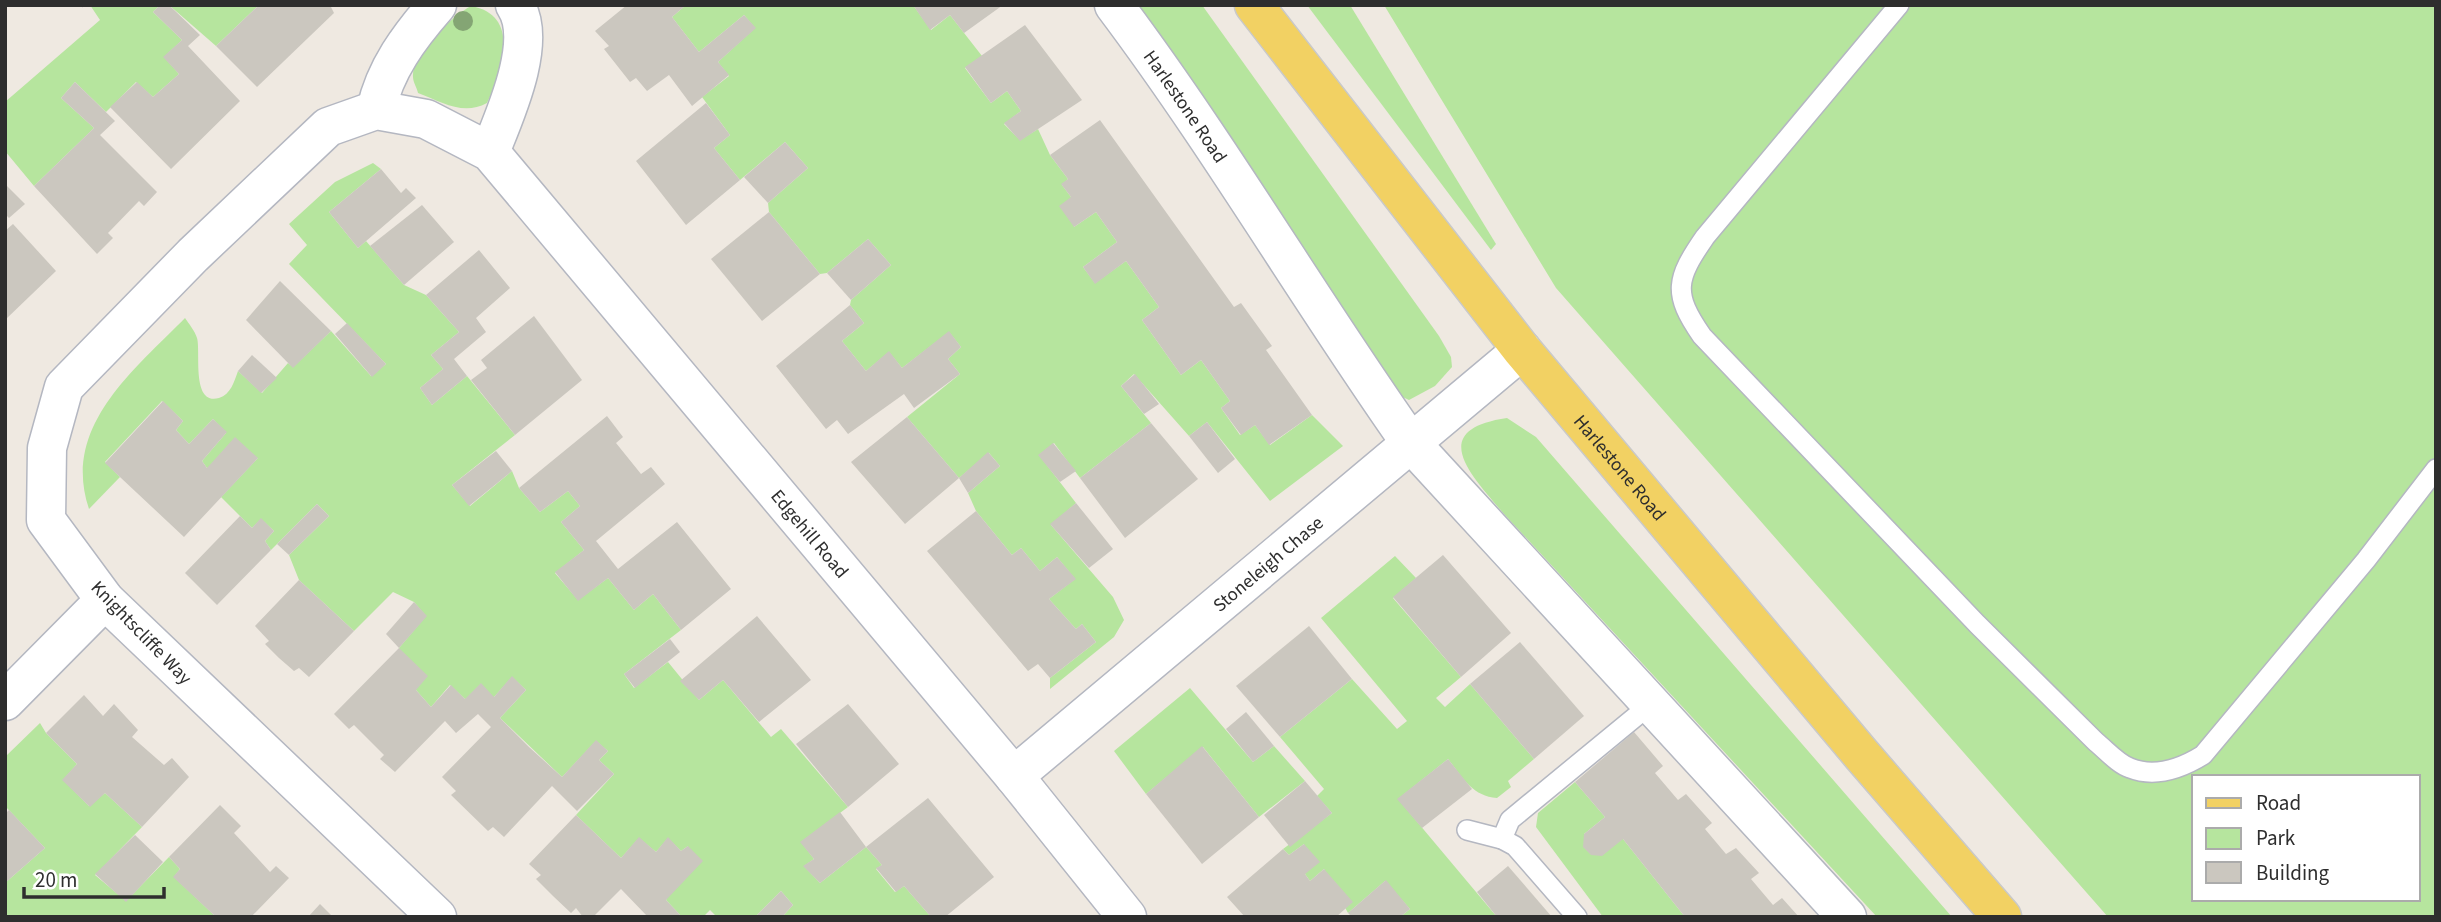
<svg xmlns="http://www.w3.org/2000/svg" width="2441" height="922" viewBox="0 0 2441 922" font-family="'Source Sans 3',sans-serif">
<rect width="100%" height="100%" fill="#efe9e1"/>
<!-- green -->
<g fill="#b6e59e" fill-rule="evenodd">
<polygon points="90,5 160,5 153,12 182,40 164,57 179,74 153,97 136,82 106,112 75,82 61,98 94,128 34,186 5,151 5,102 100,20"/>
<polygon points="169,5 259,5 216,46"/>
<polygon points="686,5 913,5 931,30 950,15 982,56 965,68 991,103 1007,91 1021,111 1004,124 1020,140 1038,129 1050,155 1068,179 1062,185 1071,197 1074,227 1096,212 1117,242 1083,267 1095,283 1126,261 1159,307 1142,320 1181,375 1201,360 1230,401 1221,408 1240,435 1255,425 1270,445 1312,415 1343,446 1270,501 1207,422 1189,436 1134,374 1121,386 1151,423 1080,478 1054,443 1039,455 1076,503 1051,525 1113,597 1124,620 1114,637 1050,689 1050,678 1096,642 1082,624 1076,629 1049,599 1075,579 1057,557 1040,571 1021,548 1012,555 976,511 968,493 1000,466 989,453 959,478 907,417 960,374 948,359 961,347 949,332 902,368 889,352 866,371 842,341 864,323 850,305 851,300 891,265 868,239 827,273 820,274 769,212 768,203 808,168 785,142 740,180 714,148 730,135 702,97 729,76 718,62 755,28 744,15 699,52 672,17"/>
<polygon points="1137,5 1202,5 1439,336 1451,357 1452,367 1435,386 1409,400 1392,392"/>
<polygon points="1307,5 1350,5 1496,244 1491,250"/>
<path d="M1384,5H2436V917H2108L1556,288ZM2194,777H2418V899H2194Z"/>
<path d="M471,6C521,15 503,70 487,103C463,116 442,102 418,93C417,88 413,82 413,77C411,53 453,16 471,6Z"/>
<path d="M373,163L381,169L329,212L358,248L366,241L404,285L426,295L459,332L431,355L443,369L420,388L432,405L467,376L515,435L452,485L470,506L512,471L519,488L540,512L568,491L580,506L561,522L584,550L555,573L578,600L608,578L634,610L653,594L681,630L624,674L634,688L668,662L699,700L723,680L771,737L781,729L848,807L801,842L814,859L804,866L820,883L866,847L882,865L876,869L895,892L904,886L931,917H782L793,905L781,891L755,917H717L710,910L703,917H682L666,900L688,846L681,851L668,838L656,852L639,838L621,858L576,815L614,774L599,760L608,751L596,741L562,777L500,718L526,690L512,677L494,697L465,699L450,685L431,707L416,690L399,648L426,616L414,602L393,592L354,631L299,580L289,555L329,516L317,504L271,550L265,541L274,531L261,519L252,528L221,497L258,458L207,468L202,461L226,433L213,419L189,444L176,430L183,421L162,401L105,462L120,477L89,509C61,427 134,370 185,318C189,324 195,331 197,338C201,352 191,406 219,398C231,394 234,382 238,371L262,393L288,363L293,367L331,331L371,376L386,364L289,264L307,245L289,224L335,182Z"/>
<path d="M1507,418L1536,437L1952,917H1877L1504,514C1472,476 1425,430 1507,418Z"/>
<path d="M1395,556L1416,578L1393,598L1461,677L1436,698L1445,707L1470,684L1534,759L1508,781L1511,787L1497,798C1472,796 1463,778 1448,759L1398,799L1497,917H1400L1410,909L1385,881L1348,913L1324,869L1310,881L1305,874L1304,844L1289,855L1283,849L1332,813L1317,796L1324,789L1280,737L1352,679L1397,729L1407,721L1321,618Z"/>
<polygon points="1190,688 1253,762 1274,746 1305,781 1259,817 1203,747 1146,794 1114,751"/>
<polygon points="40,723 46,733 77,764 63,780 89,806 105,793 142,827 95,875 126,901 169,857 180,869 174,877 216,917 5,917 5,883 45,848 5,806 5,757"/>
<polygon points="1575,782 1605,817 1584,834 1623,839 1685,917 1603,917 1536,827 1538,813"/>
</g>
<!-- building -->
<g fill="#cbc7bf">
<polygon points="160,5 169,5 200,35 188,46 240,101 171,169 110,107 137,82 153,97 179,74 163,57 182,40 153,12"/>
<polygon points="259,5 330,5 334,13 257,87 216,46"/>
<polygon points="627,5 686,5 672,17 699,52 744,15 756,28 718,62 729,75 692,106 669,75 647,91 636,78 630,82 604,49 609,46 595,31"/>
<polygon points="913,5 1003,5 964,33 950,15 930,30"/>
<polygon points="1025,25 1082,100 1020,141 1004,123 1021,111 1007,91 991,103 965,67"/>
<polygon points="75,82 115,121 100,135 157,192 144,206 139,201 108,233 113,238 97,254 34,186 94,128 61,98"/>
<polygon points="706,103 730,135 714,148 740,180 686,225 636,161"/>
<polygon points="1100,120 1234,307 1241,303 1272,346 1266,350 1312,415 1269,445 1255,425 1241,435 1221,408 1230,401 1201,360 1181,375 1142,320 1159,307 1126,261 1095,284 1083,267 1117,242 1096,212 1074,227 1059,206 1071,197 1061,184 1068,179 1050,155"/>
<polygon points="785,142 808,168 768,203 744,177"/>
<polygon points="381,169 401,193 406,188 416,198 358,248 329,212"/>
<polygon points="5,184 25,204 9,218 5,214"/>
<polygon points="422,205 454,242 404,285 370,246"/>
<polygon points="769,212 820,274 762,321 711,259"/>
<polygon points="13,224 56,271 5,320 5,231"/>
<polygon points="868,239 891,265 851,300 827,273"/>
<polygon points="479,250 510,288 476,318 486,332 454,359 467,376 432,405 420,388 443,369 431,355 459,332 426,295"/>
<polygon points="280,281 331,331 293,368 246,320"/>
<polygon points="850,305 864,323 842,341 866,371 889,351 902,368 949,331 961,347 948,359 960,374 914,408 904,394 848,434 837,420 826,429 776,366"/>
<polygon points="534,316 582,380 515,435 471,380 487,368 481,360"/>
<polygon points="347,323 386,364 372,377 335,334"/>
<polygon points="252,355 277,378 261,393 238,371"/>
<polygon points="1135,374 1159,404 1144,414 1121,386"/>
<polygon points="163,401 183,421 176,430 189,444 213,419 227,432 202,461 207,468 235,437 258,458 184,537 105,463"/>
<polygon points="607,416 623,437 616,443 641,474 651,467 665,484 596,541 618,569 677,522 731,589 681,630 653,594 634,610 608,578 578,601 555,572 584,550 561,522 580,506 568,491 540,512 519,488"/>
<polygon points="907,417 959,478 988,452 1000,466 968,493 959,478 905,524 851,462"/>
<polygon points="1207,422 1235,459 1218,473 1189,436"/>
<polygon points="1151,423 1198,479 1125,538 1080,478"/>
<polygon points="1053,443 1076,471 1060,482 1038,455"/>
<polygon points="496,451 512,471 469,506 452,485"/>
<polygon points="1076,503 1113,549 1089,568 1050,524"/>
<polygon points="317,504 329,516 289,555 277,544"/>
<polygon points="976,511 1012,555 1021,548 1040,571 1057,557 1076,579 1049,599 1076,629 1082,624 1096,642 1050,678 1038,664 1028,671 927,551"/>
<polygon points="240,516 252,528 261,518 274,531 265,541 271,550 217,605 185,573"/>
<polygon points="1443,555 1511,633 1461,677 1393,597"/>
<polygon points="299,580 354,631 309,677 299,668 294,671 279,658 265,644 269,641 255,626"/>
<polygon points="414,602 427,616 399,648 386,634"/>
<polygon points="757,616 811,680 759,722 723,680 699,700 680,681"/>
<polygon points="1309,626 1352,679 1280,737 1236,686"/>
<polygon points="670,639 680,652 635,688 624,674"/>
<polygon points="1520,642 1584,716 1534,759 1470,684"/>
<polygon points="399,648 428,676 416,690 431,707 451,685 465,699 481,683 494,697 512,676 526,690 500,718 529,747 562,777 596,740 608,751 599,760 614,774 577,811 552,786 504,837 493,827 488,831 451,795 456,791 442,777 491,727 478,714 456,733 445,721 395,772 380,759 384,755 354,725 349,729 334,714"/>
<polygon points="84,695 103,716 114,704 138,730 132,737 164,765 172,758 189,777 142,827 105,793 90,807 62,780 77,764 46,733"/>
<polygon points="848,704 899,764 848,807 796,744"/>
<polygon points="1246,712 1274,746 1253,762 1226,729"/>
<polygon points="1634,732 1663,766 1655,773 1678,800 1686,794 1712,823 1705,829 1726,854 1736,848 1759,873 1751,879 1773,905 1782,898 1799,917 1685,917 1623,839 1602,856 1591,855 1583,847 1584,834 1605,817 1575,782"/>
<polygon points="1202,746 1259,817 1202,864 1146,794"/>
<polygon points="1448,759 1472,789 1422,828 1397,799"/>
<polygon points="1305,781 1332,813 1290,847 1264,815"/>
<polygon points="928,798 994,877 945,917 931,917 904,886 896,892 876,868 882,865 866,847"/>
<polygon points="220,805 241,826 234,833 248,848 270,872 276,866 289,878 251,917 216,917 173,877 180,869 169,857"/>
<polygon points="9,810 45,848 5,883 5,814"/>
<polygon points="840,812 866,847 820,883 803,866 814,859 800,842"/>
<polygon points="576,815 621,858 639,837 656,852 668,837 681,851 688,846 703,861 666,900 682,917 648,917 621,889 593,917 583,917 576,908 571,913 553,896 536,879 541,875 529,864"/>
<polygon points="135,835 163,862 126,902 95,874"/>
<polygon points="1304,844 1320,862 1305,874 1310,881 1324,869 1353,902 1336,917 1245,917 1227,897 1283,849 1289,855"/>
<polygon points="1508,866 1552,917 1497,917 1477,892"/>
<polygon points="1386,880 1410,909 1400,917 1352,917 1348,913"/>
<polygon points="781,891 793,905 782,917 755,917"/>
<polygon points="320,904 333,917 308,917"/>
</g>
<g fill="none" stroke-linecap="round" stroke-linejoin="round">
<defs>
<g id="service">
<path d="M1899,5L1705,237C1676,279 1672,293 1702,336L1977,624L2096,742C2106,750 2118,764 2130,768C2155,778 2182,768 2203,755L2366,560L2436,469"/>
<polyline points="1467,830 1502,839 1515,846 1577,917"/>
<polyline points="1502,839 1510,820 1651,704"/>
</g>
<g id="minor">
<path id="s1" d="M1114,5C1220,146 1309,299 1410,442L1847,917"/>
<path d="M376,110C385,69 409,37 437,5"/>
<path d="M490,152C504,117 539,41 515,5"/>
<polyline points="5,701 105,600"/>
<path id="s2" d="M1014,776L1522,350"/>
<path id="s3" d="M437,917L105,600L46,520L47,448L64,387L193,255L328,127L376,110L426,119L490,152L1014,776L1127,917"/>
</g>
<g id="primary">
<path id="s4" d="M1254,5L1522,350L1861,754L2002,917"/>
</g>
</defs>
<!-- service casing -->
<use href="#service" stroke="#b4b7c1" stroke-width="22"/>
<!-- minor casing -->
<use href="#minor" stroke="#b4b7c1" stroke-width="41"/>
<!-- primary casing -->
<use href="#primary" stroke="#c9c9c9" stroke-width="41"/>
<!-- path -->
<polyline stroke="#c9c9c9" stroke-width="4.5" stroke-dasharray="5 3.5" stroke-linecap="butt" points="83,5 84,6"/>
<!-- service -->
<use href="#service" stroke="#fff" stroke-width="19"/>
<!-- minor -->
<use href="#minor" stroke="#fff" stroke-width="38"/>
<!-- primary -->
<use href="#primary" stroke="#f2d163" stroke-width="38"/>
</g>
<!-- trees -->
<circle fill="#84a574" cx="463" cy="21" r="10"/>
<g text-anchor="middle" stroke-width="5" stroke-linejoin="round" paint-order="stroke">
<!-- street labels -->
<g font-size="19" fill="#2e2e2e" stroke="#fff">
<text dy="7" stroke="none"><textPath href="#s1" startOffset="124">Harlestone Road</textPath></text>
<text dy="7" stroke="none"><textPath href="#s4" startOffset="590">Harlestone Road</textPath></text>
<text dy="7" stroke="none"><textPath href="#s3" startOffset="1736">Edgehill Road</textPath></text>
<text dy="7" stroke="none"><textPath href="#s2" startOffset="331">Stoneleigh Chase</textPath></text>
<text transform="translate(142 632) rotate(46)" y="7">Knightscliffe Way</text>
</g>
</g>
<!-- border -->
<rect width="2441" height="922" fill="none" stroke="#2e2e2e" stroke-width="14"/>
<!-- legend -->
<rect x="2192" y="775" width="228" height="126" fill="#ffffff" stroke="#ababab" stroke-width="2"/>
<rect x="2206" y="798" width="35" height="10" fill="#f2d163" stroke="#ababab" stroke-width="2"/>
<text x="2256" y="810" font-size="21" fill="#2e2e2e">Road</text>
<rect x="2206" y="828" width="35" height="21" fill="#b6e59e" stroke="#ababab" stroke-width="2"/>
<text x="2256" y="845" font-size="21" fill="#2e2e2e">Park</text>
<rect x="2206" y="862" width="35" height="21" fill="#cbc7bf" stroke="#ababab" stroke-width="2"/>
<text x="2256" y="880" font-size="21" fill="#2e2e2e">Building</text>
<!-- scale -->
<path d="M24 887v10h140v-10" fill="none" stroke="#2e2e2e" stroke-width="3.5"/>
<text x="35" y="887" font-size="21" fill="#2e2e2e" stroke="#ffffff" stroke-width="5" paint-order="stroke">20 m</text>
</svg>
